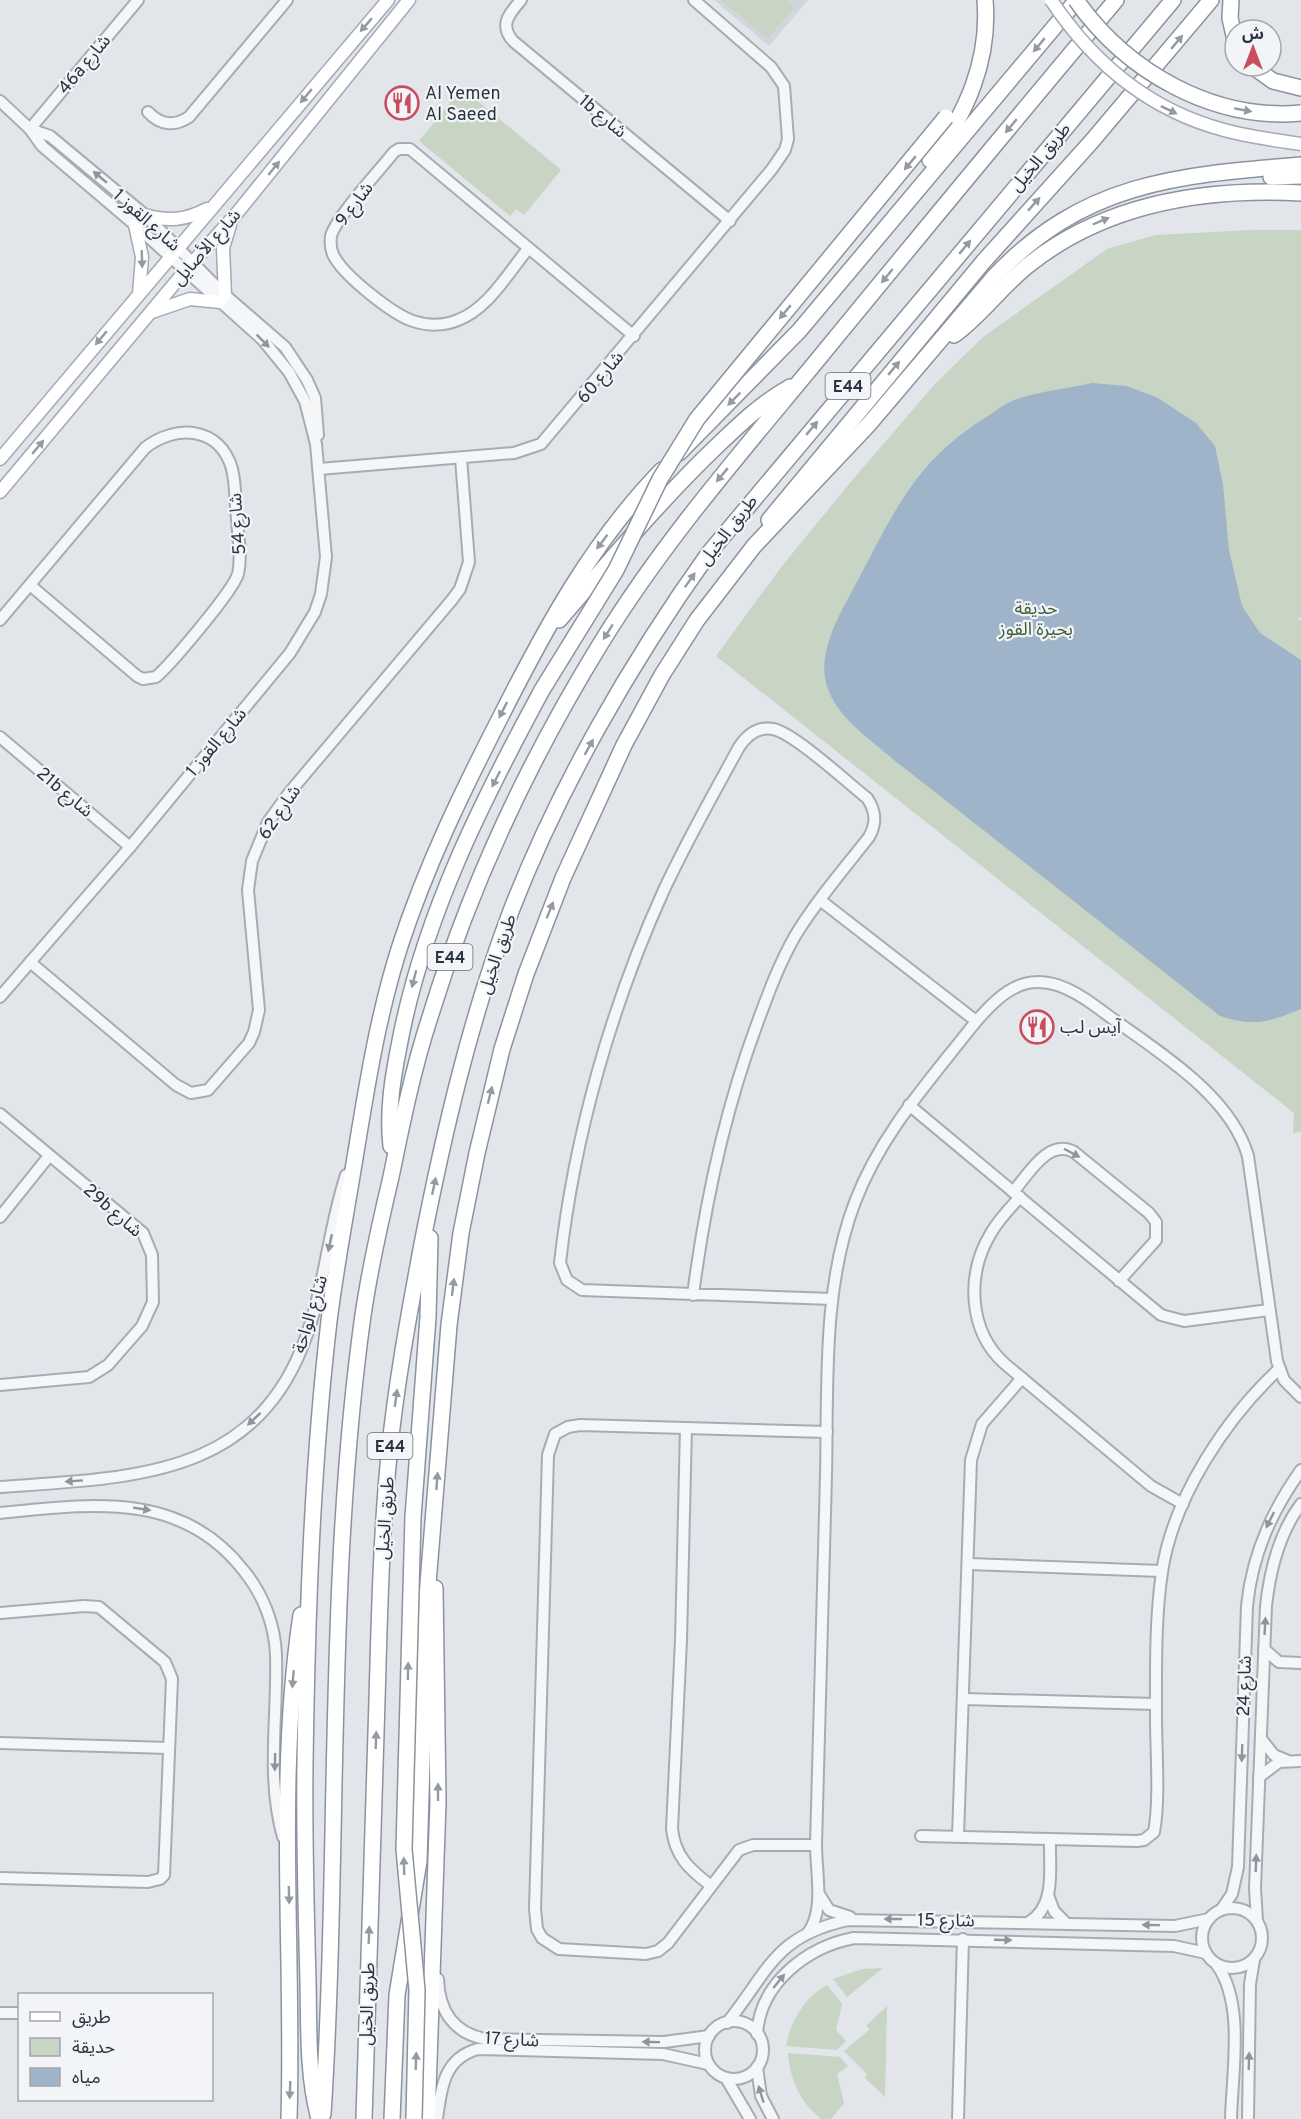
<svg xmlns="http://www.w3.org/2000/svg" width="1301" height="2119" viewBox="0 0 1301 2119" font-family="Overpass,'Noto Sans Arabic',sans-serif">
<rect width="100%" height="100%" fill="#e2e5ea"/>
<!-- built -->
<polygon fill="#d1d5dc" points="714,0 808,0 769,46"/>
<!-- green -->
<g fill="#c8d4c4">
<polygon points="721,0 785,0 794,8 768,39"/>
<polygon points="462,88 561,170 524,215 516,209 510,216 419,141"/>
<polygon points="1252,230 1301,230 1301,618 1297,618 1301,621 1301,1132 1293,1133 1294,1113 716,656 782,566 854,478 935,384 983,337 1107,249 1155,235"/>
<polygon points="883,1968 847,1997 833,1979 862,1969"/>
<path d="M827,1985L842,2004L836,2030L846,2041L837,2050L786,2046C791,2020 804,1998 827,1985Z"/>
<polygon points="887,2006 885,2097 865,2078 867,2074 844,2051 870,2029 866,2026"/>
<path d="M788,2053L840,2057L848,2066L837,2074L844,2103L831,2119H821C800,2102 790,2079 788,2053Z"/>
</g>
<!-- water -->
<path fill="#9fb3c9" d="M1092,383L1127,386L1158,398L1196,423L1215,446L1223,485L1229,550L1242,606L1260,633L1301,660V1009C1269,1022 1254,1027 1220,1016L894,760C869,738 831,714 825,678C820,645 843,608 858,580C895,510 916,461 985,418C994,412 1003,405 1012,401C1037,391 1067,389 1092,383Z"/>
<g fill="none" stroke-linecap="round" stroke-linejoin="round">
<defs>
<g id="minor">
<path d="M521,0C509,14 499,25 513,41L730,221"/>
<polyline points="0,101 30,129 42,146 135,225 263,340 289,372 305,401 316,444 326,557 321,594 315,612 290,653 130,847 0,997"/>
<path d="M148,112C160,125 174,127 189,117L287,0"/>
<polyline points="30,129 50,136 145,215 225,295 285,347 307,380 315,398 318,435"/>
<polyline points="30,129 138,0"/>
<path d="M528,249C508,273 488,309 458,320C444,326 427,326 413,321C392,314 346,277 335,258C331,252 330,244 331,236C336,217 380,170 394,152L399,149H410L634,336"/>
<polyline points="319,469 514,453 541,444 772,169 785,150 788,139 784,86 771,67 694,0"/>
<path d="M0,620L145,448C175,424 220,426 232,469C236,484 235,503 237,519C238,536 242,557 238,574C233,591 171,664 156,677L143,679L137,676L30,585"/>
<polyline points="0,737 130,847"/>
<polyline points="820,900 976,1021"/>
<polyline points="30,962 176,1085 191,1093 208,1090 249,1043 254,1032 259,1010 248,890 252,861 268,822 289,793 451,601 460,589 469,562 461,458"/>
<polyline points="909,1105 1161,1315 1184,1321 1269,1310"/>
<polyline points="0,1114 143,1233 152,1255 153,1302 142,1326 108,1365 89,1377 0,1385"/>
<path d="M1013,1192C1028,1175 1048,1138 1074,1152L1149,1213L1156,1222V1240L1119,1281"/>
<path d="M1020,1197C1010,1208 999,1219 991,1233C966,1274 968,1331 1005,1364L1151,1486L1183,1504"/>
<polyline points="0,1217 49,1156"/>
<path d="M693,1295C705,1202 724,1113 757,1024C768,994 779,964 795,936C816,901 844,869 869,837C877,823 876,811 867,798C848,783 794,733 773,729C758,726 747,735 739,747C713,795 686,842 663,892C611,1007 574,1137 560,1263L567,1280L582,1290L832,1299"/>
<path d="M686,1428L681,1640L672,1829C675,1856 689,1869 710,1885"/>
<path d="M0,1487C136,1477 264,1479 311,1322C326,1274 330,1223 346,1175"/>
<path d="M0,1513C90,1504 182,1490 244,1571C263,1594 275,1625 276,1655C278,1715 266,1778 283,1837"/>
<polyline points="969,1564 1162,1571"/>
<polyline points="0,1613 84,1606 99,1607 165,1662 172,1679 164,1875 160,1879 148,1882 0,1878"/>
<polyline points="1264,1649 1279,1662 1301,1663"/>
<polyline points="964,1699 1156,1704"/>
<polyline points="1262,1740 1274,1755 1286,1760"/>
<polyline points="0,1743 169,1748"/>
<polyline points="1259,1777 1279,1762 1301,1761"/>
<path d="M921,1836L1137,1841L1144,1840L1154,1832C1160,1800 1156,1751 1156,1718C1156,1669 1155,1619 1162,1572C1173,1498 1226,1418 1279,1369"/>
<polyline points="958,1836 971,1460 982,1424 1022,1378"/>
<polyline points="816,1845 753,1845 739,1850 668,1943 658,1951 646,1954 559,1949 542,1938 537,1929 535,1909 548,1455 555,1434 568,1427 580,1425 827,1432"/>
<polyline points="819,1894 829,1910 850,1917"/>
<polyline points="1048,1895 1054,1911 1067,1924"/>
<circle cx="1232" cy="1938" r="30"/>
<path d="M1221,1910L1232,1894L1238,1867L1247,1606C1252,1555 1271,1512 1301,1470"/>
<path d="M1257,1921L1255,1888L1266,1606C1270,1570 1279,1533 1301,1504"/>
<path d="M1029,1922C1057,1906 1049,1866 1050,1839"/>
<path d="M808,1933C825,1910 816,1873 816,1845C819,1722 822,1599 826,1476C828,1386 822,1288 855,1202C879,1138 924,1087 966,1034C1009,979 1038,963 1098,1008C1151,1048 1229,1091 1248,1156L1277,1361L1284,1380L1301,1397"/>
<path d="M1217,1965C1245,2004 1232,2073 1231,2119"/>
<path d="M438,1979C439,2010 453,2033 485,2039L664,2042L709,2036"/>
<polyline points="0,2013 20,2013"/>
<circle cx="734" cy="2050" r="29"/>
<path d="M727,2023C769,1971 774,1936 848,1920L1175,1926L1209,1919"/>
<path d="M757,2034C760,1983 807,1947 854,1938L1174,1946L1206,1953"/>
<polyline points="757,2067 761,2096 773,2119"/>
<polyline points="726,2078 750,2119"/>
<path d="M437,2119C441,2088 444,2058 478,2049L663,2054L708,2064"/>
<polyline points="958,2119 963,1939"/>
<polyline points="1248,2119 1250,1984 1254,1960"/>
</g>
<g id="major">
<path d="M145,215C168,222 186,220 207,209"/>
<polyline points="135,225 142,257 139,294"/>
<polyline points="225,295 223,248 230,225"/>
<polyline points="152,312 190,299 220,302"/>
<polyline points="0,459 388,0"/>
<polyline points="0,492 185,271 237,213 409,0"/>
</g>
<g id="highway">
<polyline points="1231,0 1230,18 1235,40"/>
<polyline points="1252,66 1273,81 1301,88"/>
<path d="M930,160C967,115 990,59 985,0"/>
<polyline points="1271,177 1301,176"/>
<path d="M954,335C982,315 1003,284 1031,263C1108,203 1206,188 1301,193"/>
<polyline points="679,453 799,331 1077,0"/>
<polyline points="769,520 984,261 1092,141 1211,0"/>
<path d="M559,620C611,560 661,499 719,444C741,423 763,402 790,387"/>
<path d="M391,1146C387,1110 393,1076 400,1041C424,916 482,801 542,690"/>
<polyline points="413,1517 428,1317 430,1238"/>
<path d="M323,2114C340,1848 326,1580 363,1315C370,1268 380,1223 391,1177C402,1123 413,1069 430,1017C470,886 529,760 601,643C663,542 740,454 815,363C915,241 1015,120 1116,0"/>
<path d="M289,2119C294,1952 276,1781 301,1615"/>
<path d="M319,2119C307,2074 309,2027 308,1981C306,1909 304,1836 305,1764C307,1617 312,1468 329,1321C335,1273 344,1224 352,1176C365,1098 376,1021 400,946C426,866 463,790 501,716C546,627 592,542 662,470"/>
<path d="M364,2119C368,1990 372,1862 376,1733C379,1640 380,1547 389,1455C396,1384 409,1314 422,1244C444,1132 470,1019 511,911C559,787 631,662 709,553L1173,0"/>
<path d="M392,2119L397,1995L419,1861L427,1596L449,1325L461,1233L477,1153L502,1049L526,974L563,878L624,745L662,675L697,620L754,546L870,423L993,278C1083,182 1177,175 1301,165"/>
<polyline points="427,2119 438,1802 435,1588"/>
</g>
</defs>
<!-- minor casing -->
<use href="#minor" stroke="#a7acb4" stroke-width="14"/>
<!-- major casing -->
<use href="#major" stroke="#a2aab5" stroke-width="15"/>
<!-- highway casing -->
<use href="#highway" stroke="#8a93a0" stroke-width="18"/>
<!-- minor -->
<use href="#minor" stroke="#f5f6f8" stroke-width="10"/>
<!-- major -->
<use href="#major" stroke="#fff" stroke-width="12"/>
<!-- highway -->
<use href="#highway" stroke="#fff" stroke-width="15"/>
<defs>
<path id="major-bridge" d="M1051,0C1093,63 1149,110 1224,130C1249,137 1275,140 1301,144"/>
<g id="highway-bridge">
<path d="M1076,0C1126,71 1212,121 1301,113"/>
<polyline points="542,690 616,570 660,479 697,419 946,117"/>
<polyline points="413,1517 404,1849 417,1990 414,2119"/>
</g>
</defs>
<!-- major-bridge casing -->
<use href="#major-bridge" stroke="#a2aab5" stroke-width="15" stroke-linecap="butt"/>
<!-- highway-bridge casing -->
<use href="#highway-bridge" stroke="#8a93a0" stroke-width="18" stroke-linecap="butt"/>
<!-- major-bridge -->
<use href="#major-bridge" stroke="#fff" stroke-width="12"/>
<!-- highway-bridge -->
<use href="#highway-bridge" stroke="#fff" stroke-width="15"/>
</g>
<!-- one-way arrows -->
<defs><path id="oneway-solid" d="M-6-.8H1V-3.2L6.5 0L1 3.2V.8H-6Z" transform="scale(1.5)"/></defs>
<g fill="#9599a0">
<use href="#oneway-solid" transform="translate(366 25) rotate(131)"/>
<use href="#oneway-solid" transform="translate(1177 42) rotate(-50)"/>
<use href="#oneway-solid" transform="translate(1039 45) rotate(130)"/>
<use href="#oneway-solid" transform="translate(306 96) rotate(130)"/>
<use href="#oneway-solid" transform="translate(1169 110) rotate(26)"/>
<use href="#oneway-solid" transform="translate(1243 110) rotate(10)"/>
<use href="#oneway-solid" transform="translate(1011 126) rotate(130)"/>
<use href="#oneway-solid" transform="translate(910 163) rotate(130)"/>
<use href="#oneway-solid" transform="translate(274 168) rotate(-51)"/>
<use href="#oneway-solid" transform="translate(1034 204) rotate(-48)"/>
<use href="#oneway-solid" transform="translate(1101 221) rotate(-23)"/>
<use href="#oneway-solid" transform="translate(965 247) rotate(-50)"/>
<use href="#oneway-solid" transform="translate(142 259) rotate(88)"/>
<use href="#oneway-solid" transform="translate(887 276) rotate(129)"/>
<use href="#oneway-solid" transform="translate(785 312) rotate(130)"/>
<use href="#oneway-solid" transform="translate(101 338) rotate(130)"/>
<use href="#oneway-solid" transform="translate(894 368) rotate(-50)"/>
<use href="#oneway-solid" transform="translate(734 399) rotate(135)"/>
<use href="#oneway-solid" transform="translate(812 428) rotate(-50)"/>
<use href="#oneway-solid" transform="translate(38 447) rotate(-50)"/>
<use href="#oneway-solid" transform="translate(722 475) rotate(130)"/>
<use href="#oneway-solid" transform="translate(602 542) rotate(127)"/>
<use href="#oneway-solid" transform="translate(690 580) rotate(-55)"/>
<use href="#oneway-solid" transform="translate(608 632) rotate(122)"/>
<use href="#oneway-solid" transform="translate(503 710) rotate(117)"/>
<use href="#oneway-solid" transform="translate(589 747) rotate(-61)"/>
<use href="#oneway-solid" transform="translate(496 779) rotate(117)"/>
<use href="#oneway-solid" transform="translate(550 910) rotate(-68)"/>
<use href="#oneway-solid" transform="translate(414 979) rotate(104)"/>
<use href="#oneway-solid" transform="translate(490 1095) rotate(-76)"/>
<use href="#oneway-solid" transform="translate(434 1186) rotate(-78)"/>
<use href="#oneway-solid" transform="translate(453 1287) rotate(-83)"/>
<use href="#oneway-solid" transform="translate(396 1398) rotate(-82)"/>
<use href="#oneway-solid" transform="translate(437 1481) rotate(-86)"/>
<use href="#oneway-solid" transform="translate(408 1671) rotate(-89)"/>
<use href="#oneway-solid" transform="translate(293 1679) rotate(95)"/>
<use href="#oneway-solid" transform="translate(376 1740) rotate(-88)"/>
<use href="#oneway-solid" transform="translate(438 1792) rotate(-90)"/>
<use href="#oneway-solid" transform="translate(404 1866) rotate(-92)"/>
<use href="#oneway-solid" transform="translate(289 1895) rotate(89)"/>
<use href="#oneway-solid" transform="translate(369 1935) rotate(-88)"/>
<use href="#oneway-solid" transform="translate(416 2061) rotate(-88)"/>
<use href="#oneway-solid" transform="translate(290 2090) rotate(92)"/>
</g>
<g fill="#90949d">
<use href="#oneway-solid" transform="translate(100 177) rotate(-140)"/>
<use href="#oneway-solid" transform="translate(263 341) rotate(45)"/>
<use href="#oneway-solid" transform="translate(1072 1153) rotate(28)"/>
<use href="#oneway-solid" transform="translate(330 1243) rotate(102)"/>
<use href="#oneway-solid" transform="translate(254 1419) rotate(137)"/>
<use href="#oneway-solid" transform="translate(74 1481) rotate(176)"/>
<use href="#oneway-solid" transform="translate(142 1509) rotate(9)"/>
<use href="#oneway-solid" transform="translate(1270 1520) rotate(117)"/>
<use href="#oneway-solid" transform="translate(1265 1626) rotate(-87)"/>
<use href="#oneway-solid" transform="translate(1242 1753) rotate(92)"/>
<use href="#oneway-solid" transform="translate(275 1762) rotate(91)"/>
<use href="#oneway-solid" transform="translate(1256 1863) rotate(-88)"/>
<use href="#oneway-solid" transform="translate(893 1919) rotate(-180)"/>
<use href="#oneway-solid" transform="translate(1151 1925) rotate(-179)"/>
<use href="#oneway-solid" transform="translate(1003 1940) rotate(2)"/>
<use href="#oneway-solid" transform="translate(779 1981) rotate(-51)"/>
<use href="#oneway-solid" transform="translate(651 2042) rotate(-179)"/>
<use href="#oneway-solid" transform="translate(1249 2061) rotate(-88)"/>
<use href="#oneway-solid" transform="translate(761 2094) rotate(-107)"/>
</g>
<!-- icons -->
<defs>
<symbol id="restaurant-ring" viewBox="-11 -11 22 22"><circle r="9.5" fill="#f2f4f7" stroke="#ca4d5f" stroke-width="1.5"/><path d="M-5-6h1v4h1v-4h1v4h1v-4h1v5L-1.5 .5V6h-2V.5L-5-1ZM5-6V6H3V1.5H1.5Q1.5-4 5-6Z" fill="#ca4d5f"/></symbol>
</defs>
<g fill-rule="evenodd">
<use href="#restaurant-ring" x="383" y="84" width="38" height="38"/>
<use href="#restaurant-ring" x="1018" y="1008" width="38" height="38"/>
</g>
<g text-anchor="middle" stroke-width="4.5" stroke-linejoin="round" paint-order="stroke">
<!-- shield labels -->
<g fill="#f2f4f7" stroke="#676d78" stroke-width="1.5">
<rect x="825.5" y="373" width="45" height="26" rx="4.5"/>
<rect x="427.5" y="944" width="45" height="26" rx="4.5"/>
<rect x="367.5" y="1433" width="45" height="26" rx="4.5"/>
</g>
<g font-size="16" font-weight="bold" fill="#2b3342">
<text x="848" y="392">E44</text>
<text x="450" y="963">E44</text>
<text x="390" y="1452">E44</text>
</g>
<!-- street labels -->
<g font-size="18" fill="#2b3342" stroke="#f2f4f7">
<text transform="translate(84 64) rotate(-50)" y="6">46a شارع</text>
<text transform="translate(603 116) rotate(40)" y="6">1b شارع</text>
<text transform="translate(1040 157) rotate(-50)" y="6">طريق الخيل</text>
<text transform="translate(354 204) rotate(-53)" y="6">شارع 9</text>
<text transform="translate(147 220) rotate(42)" y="6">شارع القوز 1</text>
<text transform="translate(206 247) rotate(-49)" y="6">شارع الأصايل</text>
<text transform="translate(600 377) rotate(-50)" y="6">شارع 60</text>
<text transform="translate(237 524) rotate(-94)" y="6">شارع 54</text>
<text transform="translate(728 530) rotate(-52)" y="6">طريق الخيل</text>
<text transform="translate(216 742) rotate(-50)" y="6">شارع القوز 1</text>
<text transform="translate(65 792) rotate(40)" y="6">21b شارع</text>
<text transform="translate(279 812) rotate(-56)" y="6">شارع 62</text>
<text transform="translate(497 954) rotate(-71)" y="6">طريق الخيل</text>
<text transform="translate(113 1210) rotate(41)" y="6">29b شارع</text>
<text transform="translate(310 1314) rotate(-73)" y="6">شارع الواحة</text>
<text transform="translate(385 1518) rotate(-86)" y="6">طريق الخيل</text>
<text transform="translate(1244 1686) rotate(-88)" y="6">شارع 24</text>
<text transform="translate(946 1920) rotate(1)" y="6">شارع 15</text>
<text transform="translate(367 2004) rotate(-88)" y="6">طريق الخيل</text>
<text transform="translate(512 2039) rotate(3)" y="6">17 شارع</text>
</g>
<!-- poi labels -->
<g font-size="18" fill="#2b3342" stroke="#f2f4f7" text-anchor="start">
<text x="425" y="99">Al Yemen<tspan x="425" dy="21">Al Saeed</tspan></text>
<text x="1060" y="1033">آيس لب</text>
</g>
<!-- park labels -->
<g font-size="18" fill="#3f5d39" stroke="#f2f4f7">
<text x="1036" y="614">حديقة<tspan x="1036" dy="21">بحيرة القوز</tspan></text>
</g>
</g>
<!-- legend -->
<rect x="18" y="1993" width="195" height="108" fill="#f2f4f7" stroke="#a2a7af" stroke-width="1.5"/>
<rect x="30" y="2012" width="30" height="9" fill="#ffffff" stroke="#a2a7af" stroke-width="1.5"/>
<text x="72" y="2023" font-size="18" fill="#2b3342">طريق</text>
<rect x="30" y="2038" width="30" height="18" fill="#c8d4c4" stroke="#a2a7af" stroke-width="1.5"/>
<text x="72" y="2053" font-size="18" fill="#2b3342">حديقة</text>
<rect x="30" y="2068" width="30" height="18" fill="#9fb3c9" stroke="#a2a7af" stroke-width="1.5"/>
<text x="72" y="2083" font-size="18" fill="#2b3342">مياه</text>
<!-- north arrow -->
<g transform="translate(1253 48)"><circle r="28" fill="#f2f4f7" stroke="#a2a7af" stroke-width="1.5"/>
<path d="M0-4.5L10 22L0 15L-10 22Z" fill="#ca4d5f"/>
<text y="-9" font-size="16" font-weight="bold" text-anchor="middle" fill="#2b3342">ش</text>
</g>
</svg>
